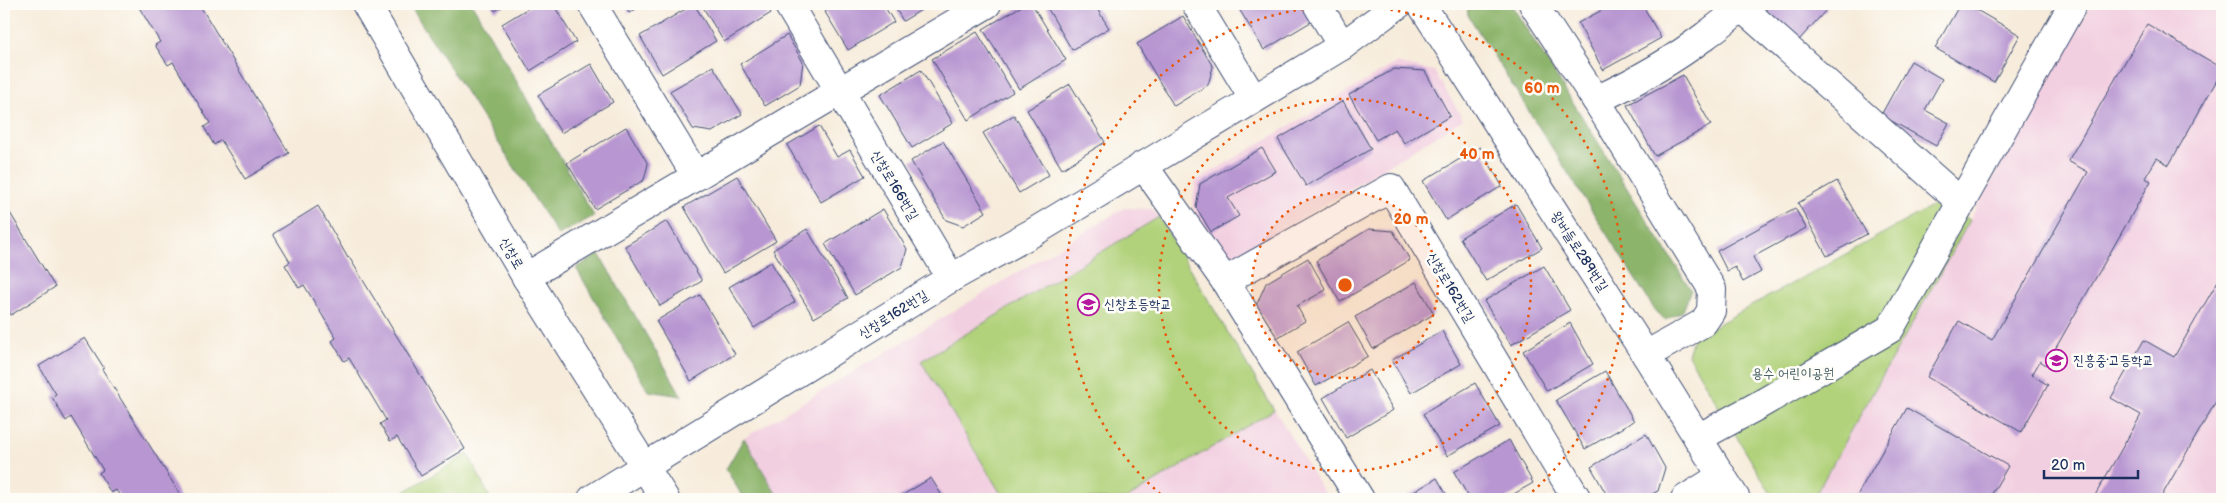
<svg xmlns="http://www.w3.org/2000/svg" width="2226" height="503" viewBox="0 0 2226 503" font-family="'Balsamiq Sans','Poor Story',sans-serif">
<rect width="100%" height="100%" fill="#fdfcf7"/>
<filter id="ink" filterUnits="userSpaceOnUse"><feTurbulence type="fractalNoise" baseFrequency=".02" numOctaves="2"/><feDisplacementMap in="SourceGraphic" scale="10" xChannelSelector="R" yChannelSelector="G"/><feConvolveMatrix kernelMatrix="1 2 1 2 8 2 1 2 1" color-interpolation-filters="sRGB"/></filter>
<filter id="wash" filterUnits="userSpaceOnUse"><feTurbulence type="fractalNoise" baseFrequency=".0096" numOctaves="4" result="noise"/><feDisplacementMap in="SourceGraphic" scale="20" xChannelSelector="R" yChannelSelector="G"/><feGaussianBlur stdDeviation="1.12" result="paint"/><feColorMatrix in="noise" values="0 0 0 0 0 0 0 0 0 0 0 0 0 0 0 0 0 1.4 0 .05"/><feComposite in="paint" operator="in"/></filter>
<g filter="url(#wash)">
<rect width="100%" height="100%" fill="#f7ecdb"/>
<!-- built -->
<g fill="#f2cfe0">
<polygon points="2091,4 2222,4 2222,499 1813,499"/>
<polygon points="1396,63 1434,71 1463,119 1237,259 1220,256 1192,206 1196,181"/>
<polygon points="1124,208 1152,209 1159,217 1328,499 779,499 744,438"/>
</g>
<!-- green -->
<g fill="#b1d27a" stroke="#66806c">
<polygon points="1940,202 1970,220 1813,499 1774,499 1688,355 1693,338"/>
<polygon points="1159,217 1274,410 1126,499 1004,499 921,361"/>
<polygon points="468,454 490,498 392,499"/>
</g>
<!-- forest -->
<g fill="#8cb46a" stroke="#547264">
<polygon points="411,4 472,4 594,216 558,235 412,9"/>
<polygon points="1467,4 1511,4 1691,290 1683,311 1665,320 1656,312 1468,15"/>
<polygon points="599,254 682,396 648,391 576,268"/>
<polygon points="744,438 779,499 744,499 726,469"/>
</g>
<g id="blocks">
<!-- building -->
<g fill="#b896d1">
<polygon points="137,4 199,4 289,153 245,179 221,140 214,145 204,127 210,123 173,62 168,65 155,45 160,42"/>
<polygon points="491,4 507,4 495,11"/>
<polygon points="535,4 553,4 576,42 530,71 502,24"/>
<polygon points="624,4 644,4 629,13"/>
<polygon points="694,4 716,41 662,74 640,36"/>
<polygon points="701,4 766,4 771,13 724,42"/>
<polygon points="838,4 883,4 894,22 848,50 825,12"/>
<polygon points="893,4 931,4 903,21"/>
<polygon points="1025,4 1032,4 1066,60 1019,89 983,29"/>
<polygon points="1045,4 1094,4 1109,28 1072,50"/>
<polygon points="1236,4 1304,4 1314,20 1264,50"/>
<polygon points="1613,4 1642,4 1661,38 1603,70 1578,23"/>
<polygon points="1765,4 1820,4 1827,9 1799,40 1762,7"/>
<polygon points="1960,4 1966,4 2020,35 1994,82 1935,48"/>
<polygon points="1183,16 1213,67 1208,85 1174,106 1137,44"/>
<polygon points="2147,24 2222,68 2222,71 2169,165 2157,158 2145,178 2151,181 2046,365 2040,361 2032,375 2048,385 2021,432 1927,377 1959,321 1992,340 2088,172 2068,161"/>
<polygon points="977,32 1013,92 968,120 932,59"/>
<polygon points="787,35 803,62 800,85 765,106 740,64"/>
<polygon points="1911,61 1942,79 1925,110 1949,123 1936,146 1881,115"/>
<polygon points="591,64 613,102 561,133 538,95"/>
<polygon points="713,66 742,114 712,132 693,129 670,91"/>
<polygon points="1394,69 1425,71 1450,116 1404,143 1395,129 1376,140 1349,95"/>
<polygon points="921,70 953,123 912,148 880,95"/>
<polygon points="1683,75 1711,125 1655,156 1627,105"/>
<polygon points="1070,84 1105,142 1062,169 1027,110"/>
<polygon points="1343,101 1371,149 1306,186 1278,139"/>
<polygon points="1014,115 1049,175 1019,193 983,133"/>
<polygon points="819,126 837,157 850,150 865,176 821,202 787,145"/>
<polygon points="626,127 648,164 644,180 595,209 567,163"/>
<polygon points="943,141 986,212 963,226 946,220 911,161"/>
<polygon points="1480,147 1502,186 1446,220 1423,181"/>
<polygon points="1262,148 1276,171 1228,198 1239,216 1211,232 1196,207 1200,184"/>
<polygon points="737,176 776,241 723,273 684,207"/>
<polygon points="1837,181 1867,234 1827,256 1798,203"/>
<polygon points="4,203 55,287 11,315 4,303"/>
<polygon points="1516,204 1542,248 1486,281 1460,238"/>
<polygon points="318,206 348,258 349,257 465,449 421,476 397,437 390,441 380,424 386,420 349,358 344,361 332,341 336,338 304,285 299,288 285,265 290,262 273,234"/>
<polygon points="1795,208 1806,228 1753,257 1761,272 1743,282 1735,267 1727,271 1717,251"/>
<polygon points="883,209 907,249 902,267 855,295 825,244"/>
<polygon points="667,221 702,281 660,306 625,246"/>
<polygon points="807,229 848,298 814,318 773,250"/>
<polygon points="1369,229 1393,231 1410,260 1340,302 1316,261"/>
<polygon points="1308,258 1326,290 1297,306 1305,321 1275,339 1256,306 1266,283"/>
<polygon points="771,262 795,302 754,328 729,287"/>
<polygon points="1544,266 1570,310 1511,345 1484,301"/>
<polygon points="2222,274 2222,391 2160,499 2093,499 2141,415 2111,398 2144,340 2174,357"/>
<polygon points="1416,282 1434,314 1373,349 1355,317"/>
<polygon points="700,295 735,354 691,381 656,321"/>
<polygon points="1348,322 1368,356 1316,386 1297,352"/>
<polygon points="1570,323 1593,364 1547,391 1523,351"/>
<polygon points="1442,331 1461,364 1411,393 1392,360"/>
<polygon points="85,338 104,368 102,369 183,499 122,499 116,490 111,493 99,473 103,470 71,417 66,421 52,397 56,394 39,366"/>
<polygon points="1370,370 1393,410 1346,438 1323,398"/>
<polygon points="1605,371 1634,421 1585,449 1556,400"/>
<polygon points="1475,383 1500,426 1447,456 1423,414"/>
<polygon points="1907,408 2008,466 1989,499 1855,499"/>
<polygon points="1646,434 1665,468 1658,491 1643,499 1609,499 1591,467"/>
<polygon points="1509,440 1533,483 1505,499 1470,499 1454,472"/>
<polygon points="931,478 944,499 896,499"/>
<polygon points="1437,478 1449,499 1402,499"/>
</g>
</g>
</g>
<g filter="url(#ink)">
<use href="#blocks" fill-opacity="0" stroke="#3c4b71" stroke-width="1"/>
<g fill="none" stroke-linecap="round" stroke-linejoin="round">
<defs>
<g id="minor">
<polyline points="592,4 696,176"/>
<polyline points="788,4 951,278"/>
<polyline points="1196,4 1253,98"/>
<polyline points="1317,4 1342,46"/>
<polyline points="1421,4 1646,355 1736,499"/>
<polyline points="1533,4 1596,100 1712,289 1711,311 1703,323 1646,355"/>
<polyline points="1741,7 1962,203"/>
<path d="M1596,100C1635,82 1671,62 1705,36C1718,26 1733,16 1743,4"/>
<polyline points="1143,165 1225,281 1360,499"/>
<polyline points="526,277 987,4"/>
<polyline points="1225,281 1391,188 1577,499"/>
<polyline points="1698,438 1759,405 1890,329 2073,4"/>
<polyline points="592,499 951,278 1034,232 1342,46 1399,4"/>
<polyline points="1685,499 1722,476"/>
</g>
<polyline id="major" points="366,4 526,277 665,499"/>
</defs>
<!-- minor casing -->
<use href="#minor" stroke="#3c4b71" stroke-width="30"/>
<!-- major casing -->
<use href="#major" stroke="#3c4b71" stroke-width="30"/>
<!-- minor -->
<use href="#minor" stroke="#fff" stroke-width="28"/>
<!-- major -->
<use href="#major" stroke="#fff" stroke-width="28"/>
</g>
</g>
<!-- distance rings -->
<circle cx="1345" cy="285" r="93" fill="#e8590c" fill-opacity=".12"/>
<g fill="none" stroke="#e8590c" stroke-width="2.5" stroke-dasharray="2.5 5">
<circle cx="1345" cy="285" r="93"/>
<circle cx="1345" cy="285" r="186"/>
<path d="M1166 499A279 279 0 1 1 1524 499"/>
</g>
<!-- icons -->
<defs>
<symbol id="school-ring" viewBox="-11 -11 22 22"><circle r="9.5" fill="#fdfcf7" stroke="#b5179e" stroke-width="1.5"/><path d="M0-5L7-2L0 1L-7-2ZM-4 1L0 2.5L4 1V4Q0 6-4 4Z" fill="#b5179e"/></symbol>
</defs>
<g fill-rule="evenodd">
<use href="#school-ring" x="1076" y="292" width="25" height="25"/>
<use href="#school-ring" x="2044" y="348" width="25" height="25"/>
</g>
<g text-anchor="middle" stroke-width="5" stroke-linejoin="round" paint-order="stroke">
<!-- street labels -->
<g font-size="14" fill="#1b2f5e" stroke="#fdfcf7">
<text transform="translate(895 185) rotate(59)" y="5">신창로166번길</text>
<text transform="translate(1580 251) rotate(57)" y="5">왕버들로289번길</text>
<text transform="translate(512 253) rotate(60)" y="5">신창로</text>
<text transform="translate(1451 287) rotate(59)" y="5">신창로162번길</text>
<text transform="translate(893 314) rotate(-32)" y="5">신창로162번길</text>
</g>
<!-- poi labels -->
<g font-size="14" fill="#1b2f5e" stroke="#fdfcf7" text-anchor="start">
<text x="1104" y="309">신창초등학교</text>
<text x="2073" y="365">진흥중·고등학교</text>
</g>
<!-- park labels -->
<g font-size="14" fill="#486066" stroke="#fdfcf7">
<text x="1793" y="378">용수 어린이공원</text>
</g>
</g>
<circle cx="1345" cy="285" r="8" fill="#e8590c" stroke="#fdfcf7" stroke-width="2.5"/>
<g font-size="15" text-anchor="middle" font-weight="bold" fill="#e8590c" stroke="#fdfcf7" stroke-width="5" stroke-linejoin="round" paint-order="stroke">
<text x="1542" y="93">60 m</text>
<text x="1477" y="159">40 m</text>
<text x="1411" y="224">20 m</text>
</g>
<!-- margin -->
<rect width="2226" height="503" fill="none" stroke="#fdfcf7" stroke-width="20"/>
<!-- scale -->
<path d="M2044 470v8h94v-8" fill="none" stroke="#1b2f5e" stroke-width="2.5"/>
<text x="2051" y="470" font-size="15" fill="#1b2f5e" stroke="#fdfcf7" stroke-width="4" paint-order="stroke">20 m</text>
</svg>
